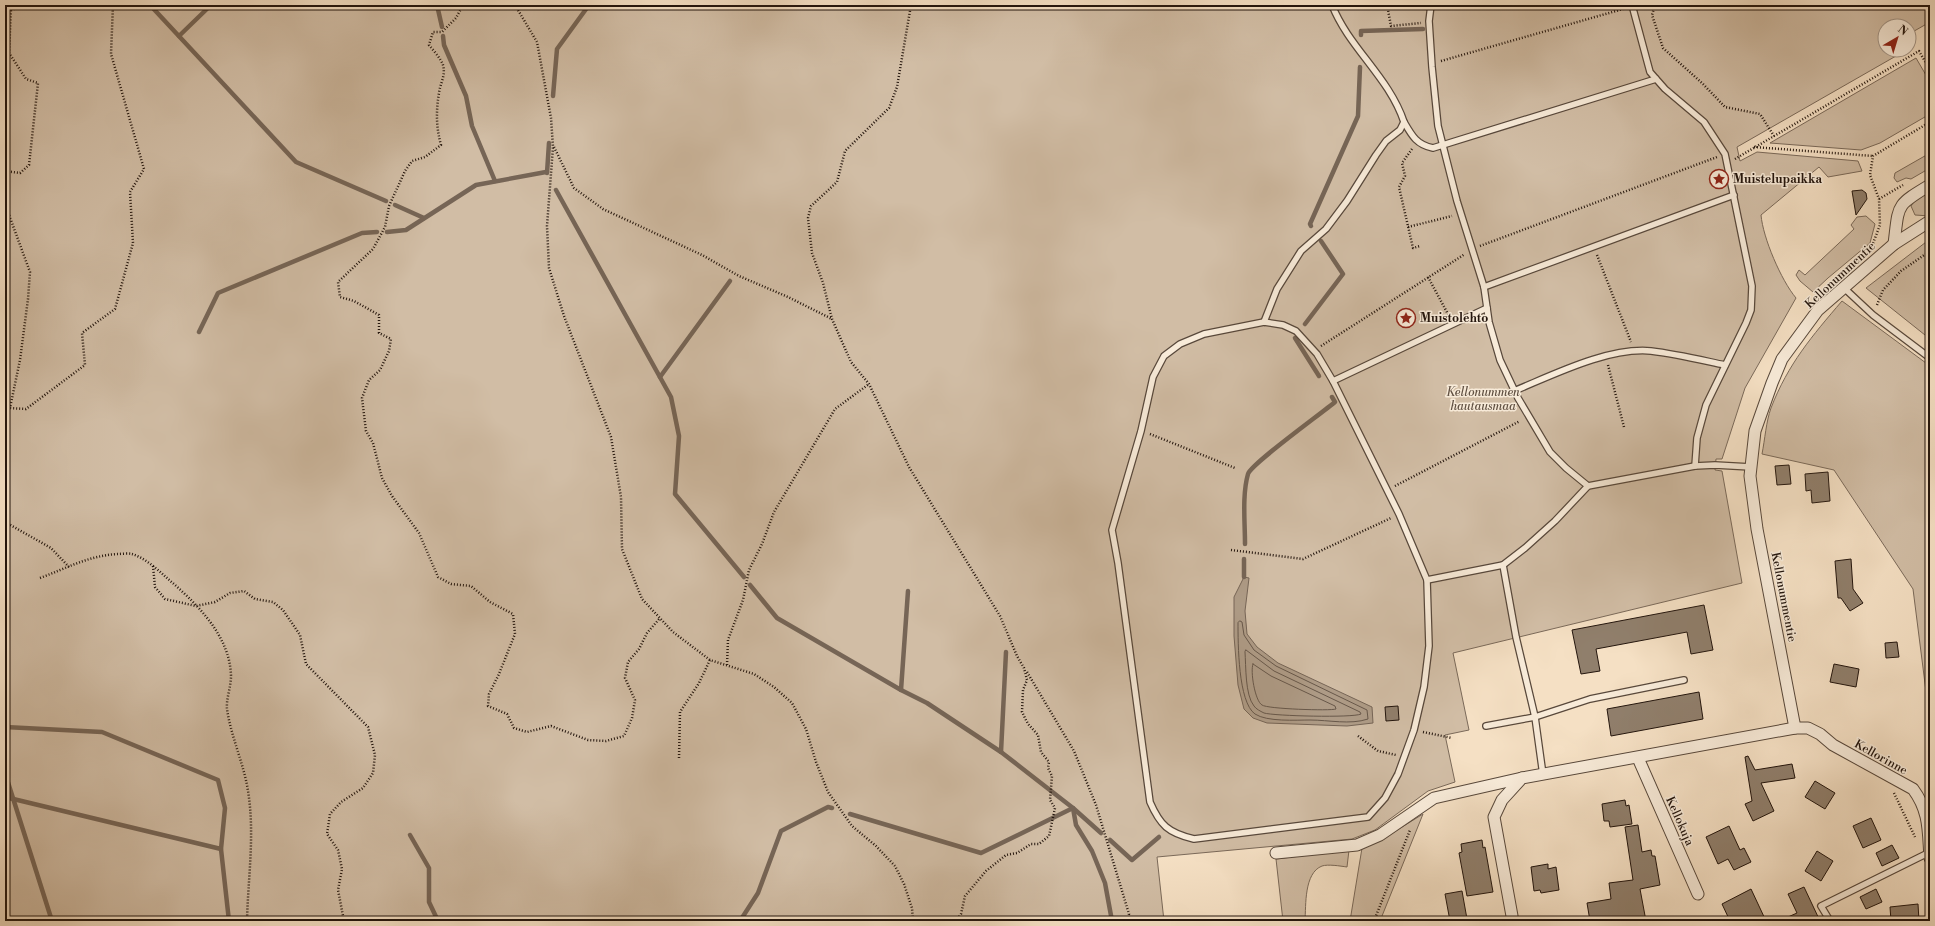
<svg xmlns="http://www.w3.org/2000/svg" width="1935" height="926" viewBox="0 0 1935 926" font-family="'Libre Bodoni',serif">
<rect width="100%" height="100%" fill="#f5e0c4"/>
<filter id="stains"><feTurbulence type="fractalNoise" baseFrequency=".005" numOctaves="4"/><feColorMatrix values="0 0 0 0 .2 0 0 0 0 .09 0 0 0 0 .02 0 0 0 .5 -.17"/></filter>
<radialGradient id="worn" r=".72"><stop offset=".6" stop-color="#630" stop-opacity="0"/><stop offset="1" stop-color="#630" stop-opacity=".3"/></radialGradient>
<!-- green -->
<g fill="#d1bda5" stroke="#7a6959">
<path d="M5,5H1930V22L1909,34V26H1885V50H1897L1896,56L1737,147L1740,161L1757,152L1858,161L1862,171L1828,177L1819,167L1761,215C1763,238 1781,280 1796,298L1745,388L1722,459H1716L1715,470L1722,471L1742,583L1453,653L1469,730L1445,735L1455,782L1428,791L1375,830L1352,839L1157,857L1164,921H5Z"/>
<polygon points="1916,58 1930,82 1930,114 1880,143 1861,150 1770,143"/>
<polygon points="1930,153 1930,168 1911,179 1906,178 1897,182 1894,178 1895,173"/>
<polygon points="1930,190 1930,216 1915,215 1911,206 1916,199"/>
<polygon points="1866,216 1875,224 1870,243 1828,278 1813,292 1800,281 1796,275 1799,270 1805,275 1854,229 1851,225 1857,217"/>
<polygon points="1930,239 1930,339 1866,288"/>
<path d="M1842,301L1930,366V723L1913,589L1834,470L1762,454C1765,439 1766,422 1771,408C1788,364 1812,336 1842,301Z"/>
<polygon points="1423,814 1380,921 1350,921 1362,848 1381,840"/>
<path d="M1349,850L1347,867C1340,866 1328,864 1322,866C1304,873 1306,905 1305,921H1283L1276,859Z"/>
</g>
<!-- water -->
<polygon fill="#ae9b86" stroke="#766556" points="1244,577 1249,578 1245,611 1247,634 1257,647 1278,663 1372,707 1373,723 1347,726 1267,723 1253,718 1244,709 1238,685 1234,636 1234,597"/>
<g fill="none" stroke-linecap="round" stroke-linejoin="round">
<!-- shore -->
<g stroke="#68584a" stroke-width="1">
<path d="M1240,621L1242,622L1244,635L1254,650L1276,666L1367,710L1368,719C1350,725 1329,720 1310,720C1296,720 1267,722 1255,714C1238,702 1238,643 1238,623Z"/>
<path d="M1246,650L1274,671L1360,712L1361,714C1353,718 1274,716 1264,713C1260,711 1256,709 1254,706C1245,695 1246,666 1245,652Z"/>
<path d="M1253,664L1271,676L1335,706L1336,709C1330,711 1267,709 1262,705C1255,701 1250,671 1253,664Z"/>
</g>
<!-- stream -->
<g stroke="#766556" stroke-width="4.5">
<polyline points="150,5 296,162 386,201"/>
<polyline points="437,5 442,27"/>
<polyline points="1361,35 1361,31 1423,29"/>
<polyline points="179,36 211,5"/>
<polyline points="443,36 444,45 466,96 472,126 495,181"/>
<polyline points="553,96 557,49 589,5"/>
<polyline points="547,173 549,143"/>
<polyline points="556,190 671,397 679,436 675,494 744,577"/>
<polyline points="395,205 424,218"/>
<polyline points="1311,226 1310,224 1358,116 1360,67"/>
<polyline points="387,232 406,230 476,185 546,172"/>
<polyline points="1305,324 1343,274 1321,241"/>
<polyline points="199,332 218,293 362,233 377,232"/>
<polyline points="1295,338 1319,376"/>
<polyline points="660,377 730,281"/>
<path d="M1245,544C1245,522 1242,495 1248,474C1251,464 1322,413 1335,402L1332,397"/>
<polyline points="1244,577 1244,559"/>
<polyline points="750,585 777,618 901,690 927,703 1001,752 1073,808 1076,825 1092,851 1105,883 1112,921"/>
<polyline points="901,690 908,591"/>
<polyline points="5,727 102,732 218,780 225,808 221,849 229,921"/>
<polyline points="1001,752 1006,652"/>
<polyline points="5,773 52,921"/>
<polyline points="5,797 221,849"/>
<polyline points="850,814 981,853 1073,808 1101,833"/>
<polyline points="410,835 429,868 429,902 438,921"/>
<polyline points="1110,840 1132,860 1159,837"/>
<polyline points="740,921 758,893 781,831 828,807 832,808"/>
</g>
</g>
<!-- building -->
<g fill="#907f6c" stroke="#23150d">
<polygon points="1862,190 1866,193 1867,199 1856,215 1852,191"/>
<polygon points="1789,465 1791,484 1777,485 1775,466"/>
<polygon points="1828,472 1830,501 1812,503 1811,490 1806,491 1805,474"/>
<polygon points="1851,559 1853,589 1863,603 1850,611 1841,598 1838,598 1835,561"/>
<polygon points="1704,605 1713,650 1691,654 1687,632 1596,649 1600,671 1581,674 1572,630"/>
<polygon points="1897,642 1899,657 1886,658 1885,643"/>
<polygon points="1834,664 1859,669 1856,687 1830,682"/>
<polygon points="1699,692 1703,719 1611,736 1607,709"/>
<polygon points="1398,706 1399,720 1386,721 1385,707"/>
<polygon points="1748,756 1755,770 1792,764 1795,778 1761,783 1774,811 1753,821 1745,804 1752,801 1745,757"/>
<polygon points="1815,781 1835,793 1825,809 1805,797"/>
<polygon points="1625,800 1626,806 1629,805 1632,824 1610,827 1609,821 1604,821 1602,804"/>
<polygon points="1871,818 1881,840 1863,848 1853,826"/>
<polygon points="1638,825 1642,852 1651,850 1652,856 1655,856 1660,885 1640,889 1646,921 1590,921 1587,903 1611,899 1609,883 1633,880 1625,827"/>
<polygon points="1729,826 1740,850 1744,848 1751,862 1734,870 1728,859 1718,864 1706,837"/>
<polygon points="1482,840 1483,848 1485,847 1493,892 1467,896 1459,853 1462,852 1461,844"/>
<polygon points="1892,845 1899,858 1882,866 1876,853"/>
<polygon points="1817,851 1833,861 1821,881 1805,871"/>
<polygon points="1548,864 1548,869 1556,867 1559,890 1541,893 1540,890 1534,891 1531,867"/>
<polygon points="1804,887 1820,921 1779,921 1797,913 1788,894"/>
<polygon points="1751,889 1766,921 1730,921 1722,904"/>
<polygon points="1876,889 1882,902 1866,909 1860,897"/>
<polygon points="1462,891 1467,919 1450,921 1445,894"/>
<polygon points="1918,904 1919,921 1891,921 1890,907"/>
</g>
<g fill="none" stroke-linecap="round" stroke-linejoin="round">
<defs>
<g id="lane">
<polyline points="1431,5 1429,21 1432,67 1438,126 1457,201 1484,287 1489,322 1500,360 1518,398 1550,452 1566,468 1588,486"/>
<polyline points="1632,5 1650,72 1665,89 1704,122 1725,154 1752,286 1751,310 1746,323 1706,405 1697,438 1695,466"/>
<path d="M1404,122C1412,136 1417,145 1433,148L1656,79"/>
<polyline points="1484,287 1734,195"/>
<polyline points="1843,287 1873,315 1930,358"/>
<path d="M1264,322L1283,325L1296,331L1317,354L1333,381L1399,514L1427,580L1429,646L1424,687L1414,730L1398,774L1385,798L1368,817L1194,839C1168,833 1160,825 1150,802L1118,563L1112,530L1141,431L1153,377L1164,356L1180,344L1204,334Z"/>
<path d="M1264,322L1277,289L1301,251L1326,229L1347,201L1376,155L1386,141L1400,130L1404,122C1389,77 1349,48 1332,5"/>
<polyline points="1333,381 1487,308"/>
<path d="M1514,391C1553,375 1608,347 1651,351C1676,354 1701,360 1725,365"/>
<polyline points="1503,565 1516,637 1535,717 1543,775"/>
<polyline points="1427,580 1503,565 1525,548 1555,521 1588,486 1695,466 1715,465 1751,467"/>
<polyline points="1486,726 1535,717 1590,699 1684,680"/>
<polyline points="1830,921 1821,906 1930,852"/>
</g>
<g id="street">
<path d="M1894,244C1899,204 1895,206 1930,185"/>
<polyline points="1795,728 1757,529 1750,476 1755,431 1772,383 1782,359 1818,310 1894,244 1930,221"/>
<polyline points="1638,758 1698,894"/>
<polyline points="1276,853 1357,845 1380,835 1434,798 1522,778"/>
<path d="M1512,916L1494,817L1502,800L1522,778L1795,728H1808L1820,734L1833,745L1913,789C1930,812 1928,831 1930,858"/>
</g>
</defs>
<!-- lane casing -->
<use href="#lane" stroke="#58483b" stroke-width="8"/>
<!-- street casing -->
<use href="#street" stroke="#58483b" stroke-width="13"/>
<!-- path -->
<g stroke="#23150d" stroke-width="2.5" stroke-dasharray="1 2" stroke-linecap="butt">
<path d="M463,5L456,18L442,32H433L429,45C434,51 441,59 443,65C446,75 440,84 439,93C436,111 436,127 441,145L425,157L412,161L405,171L389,206L385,227L373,249L338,282L340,297L354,301L379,315V333L391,339L389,351L380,370L369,380L362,398L366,431L373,443L382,478L392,496L419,533L438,577L451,584L471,586L490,602L513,614L515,634L499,674L489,694L488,706L507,714L514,728L527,732L551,726L588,740L606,741L624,736L632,718L635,700L625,678L628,662L639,649L647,633L660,618"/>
<polyline points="515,5 537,42 551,118 553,147 547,226 549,268 564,316 611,437 621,497 622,549 642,599 673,632 710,660 754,674 774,687 792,703 806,729 816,762 828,792 852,826 876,846 895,866 904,884 912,908 913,921"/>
<polyline points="911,5 897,87 889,108 845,151 837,182 811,206 808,218 812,253 823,283 832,319 851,362 869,384 909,467 1000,616 1017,656 1024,668 1027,680 1023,690 1022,712 1028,724 1038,735 1041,752 1049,762 1048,768 1052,776 1050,800 1055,808 1049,836 1039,844 1031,844 1017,853 1006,855 986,871 965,896 961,914 956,921"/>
<polyline points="1387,5 1391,26 1421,23"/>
<polyline points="1655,5 1652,15 1663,48 1703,84 1725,107 1760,114 1774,136"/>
<polyline points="5,11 31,5"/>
<polyline points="1441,61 1623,9"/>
<polyline points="554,147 574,188 603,209 702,255 739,276 788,297 832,319"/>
<polyline points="1754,147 1873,156"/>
<polyline points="1412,149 1402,163 1405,176 1399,187 1413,248 1420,246"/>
<polyline points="1735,159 1919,51 1930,70"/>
<polyline points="5,171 20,173 29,165 38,83 26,79 9,53 11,9"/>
<polyline points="1879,199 1903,185"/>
<polyline points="5,204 30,272 28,299 20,360 10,408"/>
<polyline points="1408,227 1452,216"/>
<polyline points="1480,246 1717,157"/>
<polyline points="1872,246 1880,225 1879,199 1870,175 1873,156 1930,122"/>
<polyline points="1597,255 1631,342"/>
<polyline points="1428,277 1449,316"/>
<polyline points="1877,305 1883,290 1901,271 1930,251"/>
<polyline points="1321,346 1465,254"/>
<polyline points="1608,365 1624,427"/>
<polyline points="5,411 10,408 26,409 85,365 82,333 115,309 133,243 130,192 144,169 111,54 113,5"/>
<polyline points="1150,434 1235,468"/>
<polyline points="1395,486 1520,421"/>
<polyline points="5,522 51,548 69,567"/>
<polyline points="1231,550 1303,559 1391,518"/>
<polyline points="153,566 155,587 165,599 196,606 215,602 230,593 244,591 255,599 273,602 283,610 300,635 306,664 368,727 375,755 373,773 363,788 341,802 330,814 327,834 338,850 342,869 338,890 344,921"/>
<path d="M40,578C67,568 88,556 117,554C122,554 128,553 132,554C145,558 157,569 167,578C196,603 230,635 231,676C231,687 226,699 227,709C231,737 244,764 248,791C255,834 248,878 247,921"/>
<polyline points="727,665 728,640 743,600 749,570 762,544 774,512 835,409 869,384"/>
<polyline points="1027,672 1074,751 1096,805 1129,914 1127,921"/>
<polyline points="1423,732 1452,738"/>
<polyline points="1358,736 1378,751 1396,755"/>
<polyline points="679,758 680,712 699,683 710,660"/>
<polyline points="1894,793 1915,837"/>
<polyline points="1374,921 1410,830"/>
</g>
<!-- lane -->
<use href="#lane" stroke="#f8ebd9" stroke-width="5.5"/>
<!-- street -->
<use href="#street" stroke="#f8ebd9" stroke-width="11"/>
</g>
<!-- icons -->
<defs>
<symbol id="sight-ring" viewBox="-11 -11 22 22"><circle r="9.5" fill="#f8ebd9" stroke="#8f2418" stroke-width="1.5"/><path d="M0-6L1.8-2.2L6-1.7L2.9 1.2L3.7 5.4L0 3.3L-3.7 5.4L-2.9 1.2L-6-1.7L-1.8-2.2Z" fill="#8f2418"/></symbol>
</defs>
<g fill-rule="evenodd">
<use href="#sight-ring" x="1708" y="168" width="22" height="22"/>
<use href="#sight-ring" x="1395" y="307" width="22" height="22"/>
</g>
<g text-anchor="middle" stroke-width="3" stroke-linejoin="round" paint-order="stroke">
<!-- poi labels -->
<g font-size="12" font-weight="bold" fill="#23150d" stroke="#f8ebd9" text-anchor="start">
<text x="1733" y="183">Muistelupaikka</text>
<text x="1420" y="322">Muistolehto</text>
</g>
<!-- street labels -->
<g font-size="12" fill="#23150d" stroke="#f8ebd9">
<text transform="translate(1840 275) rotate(-43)" y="4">Kellonummentie</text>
<text transform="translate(1784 597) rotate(79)" y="4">Kellonummentie</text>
<text transform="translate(1881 757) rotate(29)" y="4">Kellorinne</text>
<text transform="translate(1680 821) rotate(66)" y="4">Kellokuja</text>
</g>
<!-- park labels -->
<g font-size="12" font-style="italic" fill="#605042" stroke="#f8ebd9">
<text x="1483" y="396">Kellonummen<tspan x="1483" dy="14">hautausmaa</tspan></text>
</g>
</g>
<!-- margin -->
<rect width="1935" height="926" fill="none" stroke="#f5e0c4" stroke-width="20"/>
<rect x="6" y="6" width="1923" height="914" fill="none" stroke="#23150d" stroke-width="2"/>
<rect x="10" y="10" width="1915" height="906" fill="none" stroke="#23150d"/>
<!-- north arrow -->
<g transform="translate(1897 38) rotate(38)"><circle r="19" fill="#f8ebd9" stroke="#a39587"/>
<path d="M0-3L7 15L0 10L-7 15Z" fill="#8f2418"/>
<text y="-6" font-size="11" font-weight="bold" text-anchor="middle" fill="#23150d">N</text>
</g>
<rect width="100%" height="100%" filter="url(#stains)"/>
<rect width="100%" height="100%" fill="url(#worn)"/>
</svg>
